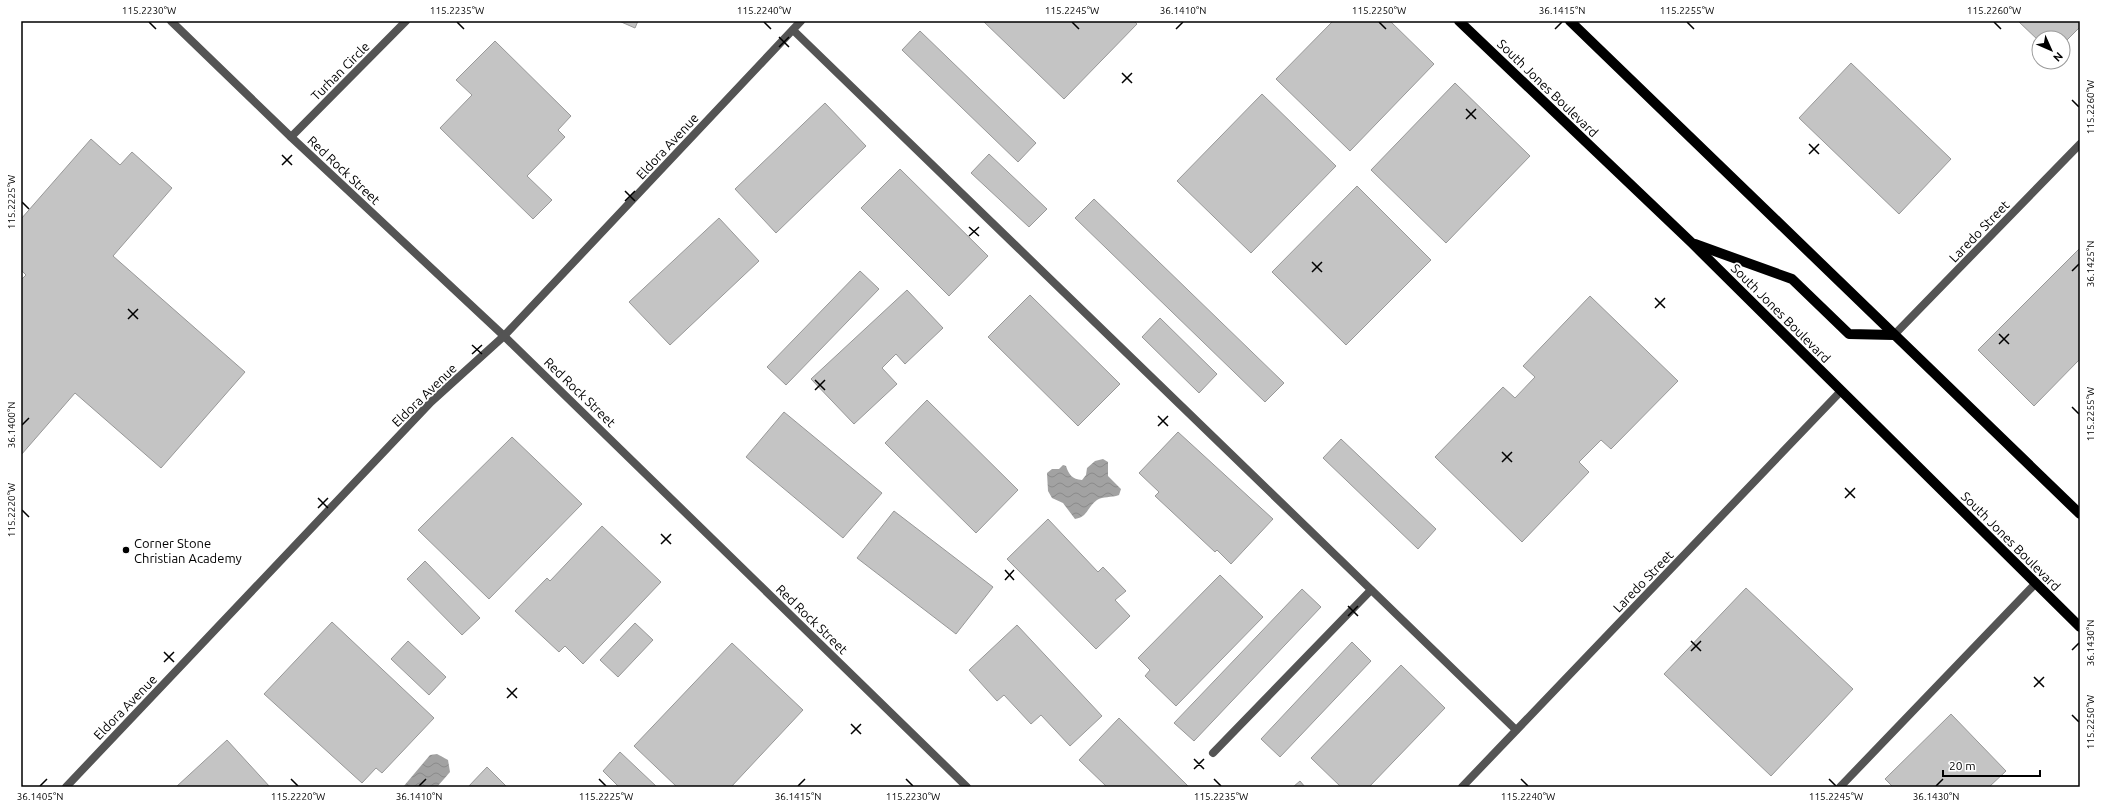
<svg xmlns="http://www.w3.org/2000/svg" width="2101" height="808" viewBox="0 0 2101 808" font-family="Ubuntu,sans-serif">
<defs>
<pattern id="water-waves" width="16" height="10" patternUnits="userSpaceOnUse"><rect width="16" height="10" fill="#a2a2a2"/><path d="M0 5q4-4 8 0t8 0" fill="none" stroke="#8a8a8a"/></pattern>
</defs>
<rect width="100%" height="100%" fill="#fff"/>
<!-- water -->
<g fill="url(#water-waves)">
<path d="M1103,459L1108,462V476L1121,489L1119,495C1111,498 1103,496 1097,500C1087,507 1088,517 1075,519L1063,503L1052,498L1048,491L1047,473L1052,469H1059L1063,465L1066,466C1069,475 1072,479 1082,480L1086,475L1087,468L1095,461Z"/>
<polygon points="437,754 448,760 450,772 437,787 403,787 430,755"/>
</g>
<!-- building -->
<g fill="#c4c4c4" stroke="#989898">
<polygon points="619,21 638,21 635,28"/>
<polygon points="983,21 1134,21 1137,24 1064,99"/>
<polygon points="1333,21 1390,21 1434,64 1350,151 1276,79"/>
<polygon points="2018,21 2080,21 2080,27 2063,44 2063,38 2039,38 2039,41"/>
<polygon points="920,31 1036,143 1018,162 902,50"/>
<polygon points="495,41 571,116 558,130 565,137 527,176 552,200 533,219 440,128 472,95 456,80"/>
<polygon points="1851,63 1951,159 1899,214 1799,118"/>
<polygon points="1455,83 1530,156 1446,243 1371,170"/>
<polygon points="1262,94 1336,166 1251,253 1177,181"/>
<polygon points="825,103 866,146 776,233 735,189"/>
<polygon points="91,139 120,165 132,152 172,188 113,256 245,372 161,468 75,393 21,455 21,280 26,275 21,270 21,219"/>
<polygon points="989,154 1047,209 1029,227 971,173"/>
<polygon points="900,169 988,256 949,296 861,208"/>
<polygon points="1357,186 1431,260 1346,345 1272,272"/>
<polygon points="1094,199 1284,383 1265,402 1075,218"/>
<polygon points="719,218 759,261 670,345 629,302"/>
<polygon points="2080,248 2080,359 2034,406 1978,350"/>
<polygon points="860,271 879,289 786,385 767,367"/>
<polygon points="907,290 943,328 905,364 896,354 882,368 897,384 854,424 811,379"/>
<polygon points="1030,295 1120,384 1078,426 988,337"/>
<polygon points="1590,296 1678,381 1611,449 1601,440 1579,462 1589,472 1522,542 1435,457 1503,387 1515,398 1535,377 1523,366"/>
<polygon points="1160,318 1217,374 1199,393 1142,337"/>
<polygon points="927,400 1018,490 976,533 885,443"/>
<polygon points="784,412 882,493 843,538 746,457"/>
<polygon points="1178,432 1273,519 1231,564 1217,550 1215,552 1155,496 1159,492 1139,473"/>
<polygon points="512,437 582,504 489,599 418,530"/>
<polygon points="1341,439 1436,529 1418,549 1323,458"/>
<polygon points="894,511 993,587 956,634 857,558"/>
<polygon points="1048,519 1098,572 1103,567 1126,591 1115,600 1130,616 1096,649 1007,559"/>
<polygon points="602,526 661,582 583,664 565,646 559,652 515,611 547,578 550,581"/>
<polygon points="425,561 480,618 462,635 407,579"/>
<polygon points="1220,575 1263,617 1176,706 1145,676 1150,670 1138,658"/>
<polygon points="1746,588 1853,689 1771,776 1664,674"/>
<polygon points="1302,589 1321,607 1194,741 1174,723"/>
<polygon points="332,622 434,718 382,773 376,768 362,783 264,694"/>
<polygon points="635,623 653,640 618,677 600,660"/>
<polygon points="1017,625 1102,716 1070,746 1041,715 1031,724 1004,695 997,701 969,670"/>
<polygon points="408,641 446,677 429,695 391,659"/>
<polygon points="1352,642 1371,661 1280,757 1261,739"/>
<polygon points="732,643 803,710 731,787 677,787 634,746"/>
<polygon points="1401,665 1445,708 1369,787 1341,787 1311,758"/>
<polygon points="1951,714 2006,771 1989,787 1893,787 1885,779"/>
<polygon points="1119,718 1189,787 1107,787 1079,760"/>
<polygon points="227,740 270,787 176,787"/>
<polygon points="620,752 657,787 619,787 603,771"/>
<polygon points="487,767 507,787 468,787"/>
<polygon points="1300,781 1305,787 1293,787"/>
</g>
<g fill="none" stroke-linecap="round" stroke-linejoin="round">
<!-- service -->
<g stroke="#545454" stroke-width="8">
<polyline points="793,30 1516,730"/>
<polyline points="1213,753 1371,590"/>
<polyline points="1840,787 2035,584"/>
</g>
<!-- minor -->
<g stroke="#545454" stroke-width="8">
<polyline points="171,21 291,137 504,336 967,787"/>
<polyline points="291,137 406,21"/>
<polyline points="1894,335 2080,144"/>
<polyline points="66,787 431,402 504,336 801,21"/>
<polyline points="1462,787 1841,391"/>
</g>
<!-- primary -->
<g stroke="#000" stroke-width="10">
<polyline points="1459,21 1692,243 2080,627"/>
<polyline points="1570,21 2080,514"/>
<polyline points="1695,244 1792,279 1849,334 1894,335"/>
</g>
</g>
<!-- ticks -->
<path fill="none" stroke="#000" stroke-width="1.5" d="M149,22L156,29M457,22L464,29M764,22L771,29M1072,22L1079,29M1379,22L1386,29M1687,22L1694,29M1994,22L2001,29M1176,29L1183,22M1555,29L1562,22M779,37L789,47M779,47L789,37M1122,73L1132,83M1122,83L1132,73M2072,100L2079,107M1466,109L1476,119M1466,119L1476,109M1809,144L1819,154M1809,154L1819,144M282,155L292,165M282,165L292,155M625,191L635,201M625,201L635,191M22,202L29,209M969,227L979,236M969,236L979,227M1312,262L1322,272M2072,271L2079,264M1312,272L1322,262M1655,298L1665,308M1655,308L1665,298M128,309L138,319M128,319L138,309M1999,334L2009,344M1999,344L2009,334M472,345L482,354M472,354L482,345M815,380L825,390M815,390L825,380M2072,407L2079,414M1158,416L1168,426M22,425L29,418M1158,426L1168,416M1502,452L1512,462M1502,462L1512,452M1845,488L1855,498M318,498L328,508M1845,498L1855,488M318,508L328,498M22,510L29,517M661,534L671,544M661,544L671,534M1005,570L1014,580M1005,580L1014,570M1348,606L1358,616M1348,616L1358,606M1691,641L1701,651M2072,650L2079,643M1691,651L1701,641M164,652L174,662M164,662L174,652M2034,677L2044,687M2034,687L2044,677M507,688L517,698M507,698L517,688M2072,715L2079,722M851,724L861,734M851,734L861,724M1194,759L1204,769M1194,769L1204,759M291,779L298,786M599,779L606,786M906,779L913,786M1214,779L1221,786M1521,779L1528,786M1829,779L1836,786M40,786L47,779M419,786L426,779M798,786L805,779M1936,786L1943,779"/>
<!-- markers -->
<circle fill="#000" stroke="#fff" stroke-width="1.5" cx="126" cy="550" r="4"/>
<g text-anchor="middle" stroke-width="3.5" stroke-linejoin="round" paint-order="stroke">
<!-- street labels -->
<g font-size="13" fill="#000" stroke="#fff">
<text transform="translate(340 71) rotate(-45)" y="5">Turhan Circle</text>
<text transform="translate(1548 88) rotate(44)" y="5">South Jones Boulevard</text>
<text transform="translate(667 146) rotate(-47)" y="5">Eldora Avenue</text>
<text transform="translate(344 170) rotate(43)" y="5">Red Rock Street</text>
<text transform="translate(1979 231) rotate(-46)" y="5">Laredo Street</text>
<text transform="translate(1781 313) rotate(45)" y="5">South Jones Boulevard</text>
<text transform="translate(580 392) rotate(44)" y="5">Red Rock Street</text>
<text transform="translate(424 395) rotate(-44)" y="5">Eldora Avenue</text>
<text transform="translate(2011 541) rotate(45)" y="5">South Jones Boulevard</text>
<text transform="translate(1643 581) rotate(-46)" y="5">Laredo Street</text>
<text transform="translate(812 619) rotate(44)" y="5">Red Rock Street</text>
<text transform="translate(125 707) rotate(-46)" y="5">Eldora Avenue</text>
</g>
<!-- poi labels -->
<g font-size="13" fill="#000" stroke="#fff" text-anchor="start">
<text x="134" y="548">Corner Stone<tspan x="134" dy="15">Christian Academy</tspan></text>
</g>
</g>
<!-- border -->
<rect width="2101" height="808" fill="none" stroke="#ffffff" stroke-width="44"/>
<!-- north arrow -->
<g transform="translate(2051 50) rotate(135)"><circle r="19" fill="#ffffff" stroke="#999999"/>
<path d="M0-3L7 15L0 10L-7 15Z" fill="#000000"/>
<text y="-6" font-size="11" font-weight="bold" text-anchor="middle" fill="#000000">N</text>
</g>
<!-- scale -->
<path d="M1943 770v6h97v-6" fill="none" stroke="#000000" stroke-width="2"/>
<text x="1949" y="770" font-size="12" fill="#000000" stroke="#ffffff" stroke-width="3" paint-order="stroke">20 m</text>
<rect x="22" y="22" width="2057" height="764" fill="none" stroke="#000" stroke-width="1.5"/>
<g font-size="10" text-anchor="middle" fill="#000">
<text x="149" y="14">115.2230°W</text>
<text x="457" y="14">115.2235°W</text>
<text x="764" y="14">115.2240°W</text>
<text x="1072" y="14">115.2245°W</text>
<text x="1183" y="14">36.1410°N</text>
<text x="1379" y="14">115.2250°W</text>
<text x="1562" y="14">36.1415°N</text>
<text x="1687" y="14">115.2255°W</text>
<text x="1994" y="14">115.2260°W</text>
<text transform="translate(2090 107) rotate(-90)" y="4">115.2260°W</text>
<text transform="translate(11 202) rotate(-90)" y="4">115.2225°W</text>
<text transform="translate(2090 264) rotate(-90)" y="4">36.1425°N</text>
<text transform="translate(2090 414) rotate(-90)" y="4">115.2255°W</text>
<text transform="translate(11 425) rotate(-90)" y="4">36.1400°N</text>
<text transform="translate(11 510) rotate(-90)" y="4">115.2220°W</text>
<text transform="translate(2090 643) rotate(-90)" y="4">36.1430°N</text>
<text transform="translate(2090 722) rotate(-90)" y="4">115.2250°W</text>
<text x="40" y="800">36.1405°N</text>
<text x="298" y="800">115.2220°W</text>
<text x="419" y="800">36.1410°N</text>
<text x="606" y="800">115.2225°W</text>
<text x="798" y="800">36.1415°N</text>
<text x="913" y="800">115.2230°W</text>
<text x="1221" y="800">115.2235°W</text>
<text x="1528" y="800">115.2240°W</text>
<text x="1836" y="800">115.2245°W</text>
<text x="1936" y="800">36.1430°N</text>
</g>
</svg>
